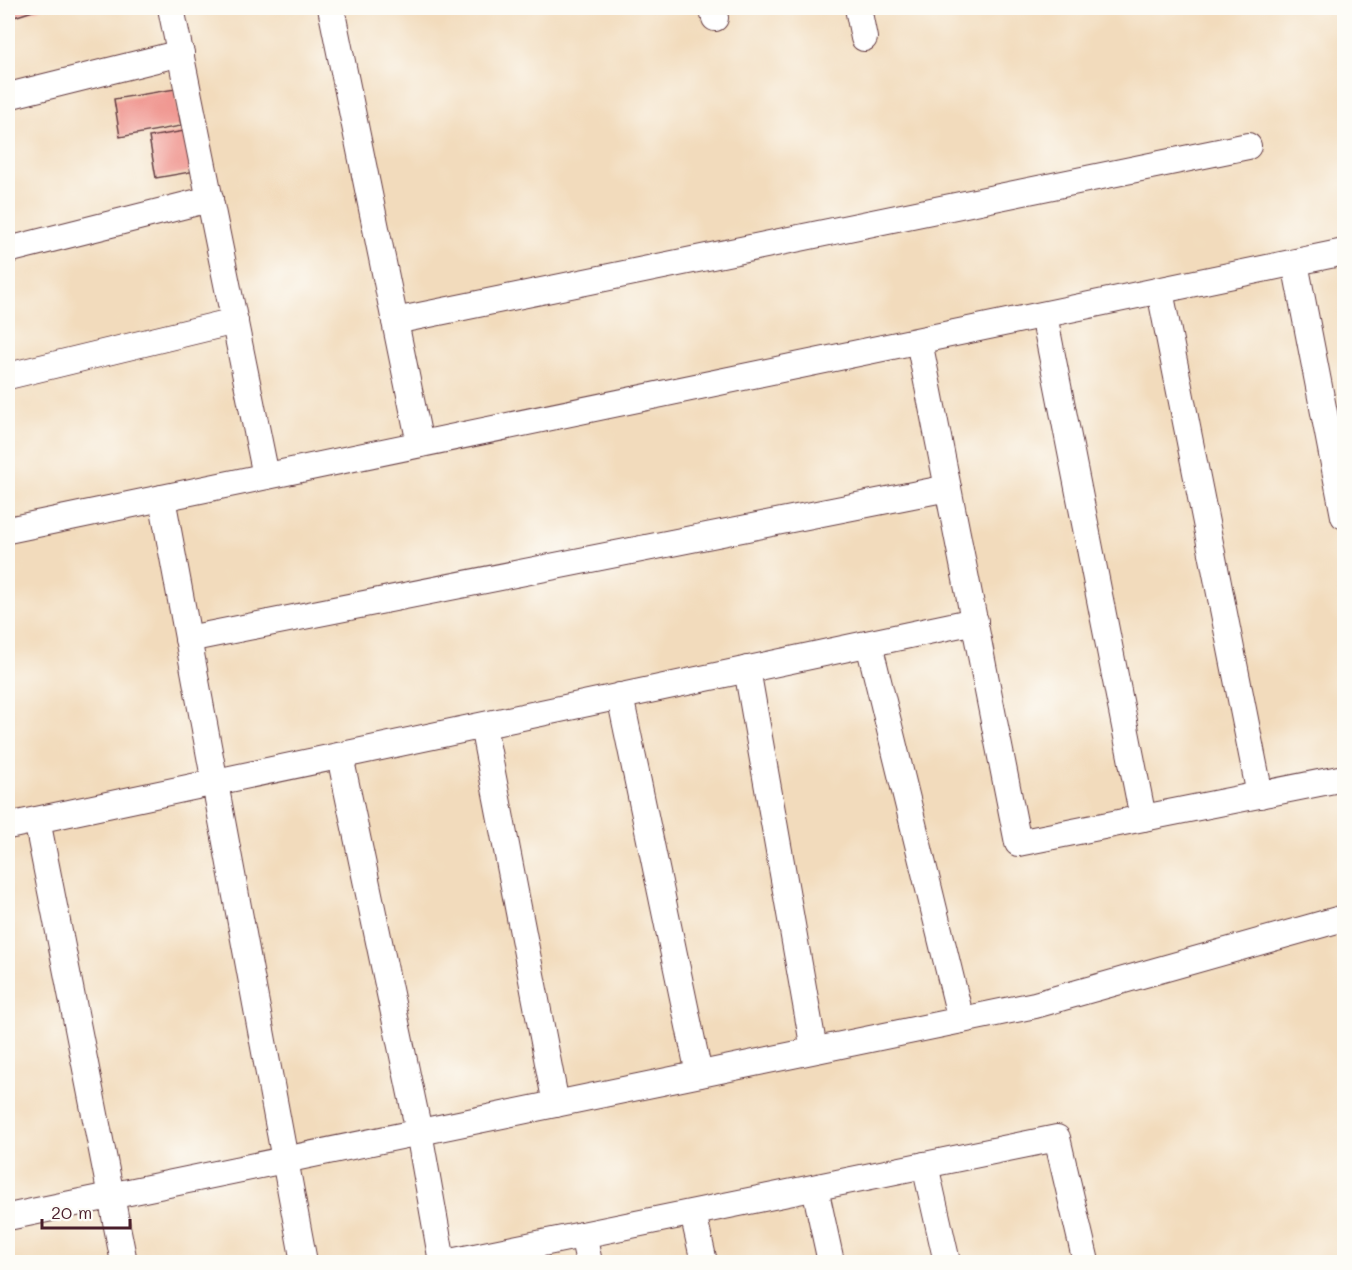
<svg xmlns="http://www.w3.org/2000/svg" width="1352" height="1270" viewBox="0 0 1352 1270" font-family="Mali,sans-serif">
<rect width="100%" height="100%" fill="#fdfcf7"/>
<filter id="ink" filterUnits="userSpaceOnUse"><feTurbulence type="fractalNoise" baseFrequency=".0167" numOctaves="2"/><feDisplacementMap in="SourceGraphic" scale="12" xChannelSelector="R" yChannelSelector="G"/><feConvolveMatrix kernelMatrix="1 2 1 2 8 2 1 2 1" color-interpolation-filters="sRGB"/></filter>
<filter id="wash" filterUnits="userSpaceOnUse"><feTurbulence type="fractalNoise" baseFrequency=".008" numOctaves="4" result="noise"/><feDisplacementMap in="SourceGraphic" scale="24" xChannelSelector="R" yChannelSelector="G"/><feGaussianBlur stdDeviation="1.35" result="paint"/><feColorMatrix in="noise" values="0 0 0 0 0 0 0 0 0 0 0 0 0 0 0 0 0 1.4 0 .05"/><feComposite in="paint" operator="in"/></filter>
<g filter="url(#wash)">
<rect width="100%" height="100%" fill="#f2dbbc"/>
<g id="blocks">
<!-- building -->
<g fill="#f09892">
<polygon points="8,8 42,8 8,19"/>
<polygon points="229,8 247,8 247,9 230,12"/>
<polygon points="175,89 181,126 120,137 114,99"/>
<polygon points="190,130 196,171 156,178 149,137"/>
</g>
</g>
</g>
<g filter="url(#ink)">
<use href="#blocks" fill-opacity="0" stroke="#633b41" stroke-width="1.5"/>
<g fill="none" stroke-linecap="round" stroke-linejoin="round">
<defs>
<g id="minor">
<polyline points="171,8 266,476"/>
<polyline points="331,8 420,444"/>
<polyline points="712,8 715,18"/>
<polyline points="858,8 864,38"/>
<polyline points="8,96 181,53"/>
<polyline points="8,250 210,199"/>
<polyline points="1295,263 1344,516"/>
<polyline points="1160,291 1260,795"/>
<polyline points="1044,315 1143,818"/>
<polyline points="395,321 1248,146"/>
<polyline points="919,341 1018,843 1344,778"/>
<polyline points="8,376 235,321"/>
<polyline points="162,498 304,1262"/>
<polyline points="8,530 1344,252"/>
<polyline points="188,639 948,488"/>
<polyline points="869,644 961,1020"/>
<polyline points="747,669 814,1050"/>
<polyline points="620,696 699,1074"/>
<polyline points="483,726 556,1104"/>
<polyline points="340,756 419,1132 442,1262"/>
<polyline points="37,820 124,1262"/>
<polyline points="8,826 975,621"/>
<polyline points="925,1165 947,1262"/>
<polyline points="815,1188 831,1262"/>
<polyline points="693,1213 704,1262"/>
<polyline points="8,1217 1035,1005 1344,918"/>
<polyline points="583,1235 589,1262"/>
<polyline points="450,1262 1057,1138 1086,1262"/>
</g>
</defs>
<!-- minor casing -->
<use href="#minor" stroke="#633b41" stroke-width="28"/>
<!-- minor -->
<use href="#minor" stroke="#fff" stroke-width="26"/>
</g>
</g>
<!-- margin -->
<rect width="1352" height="1270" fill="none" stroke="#fdfcf7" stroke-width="30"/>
<!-- scale -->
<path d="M42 1219v9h88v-9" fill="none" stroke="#4a1f2b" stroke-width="3"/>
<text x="51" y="1219" font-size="18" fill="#4a1f2b" stroke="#fdfcf7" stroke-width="4.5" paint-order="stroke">20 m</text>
</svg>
